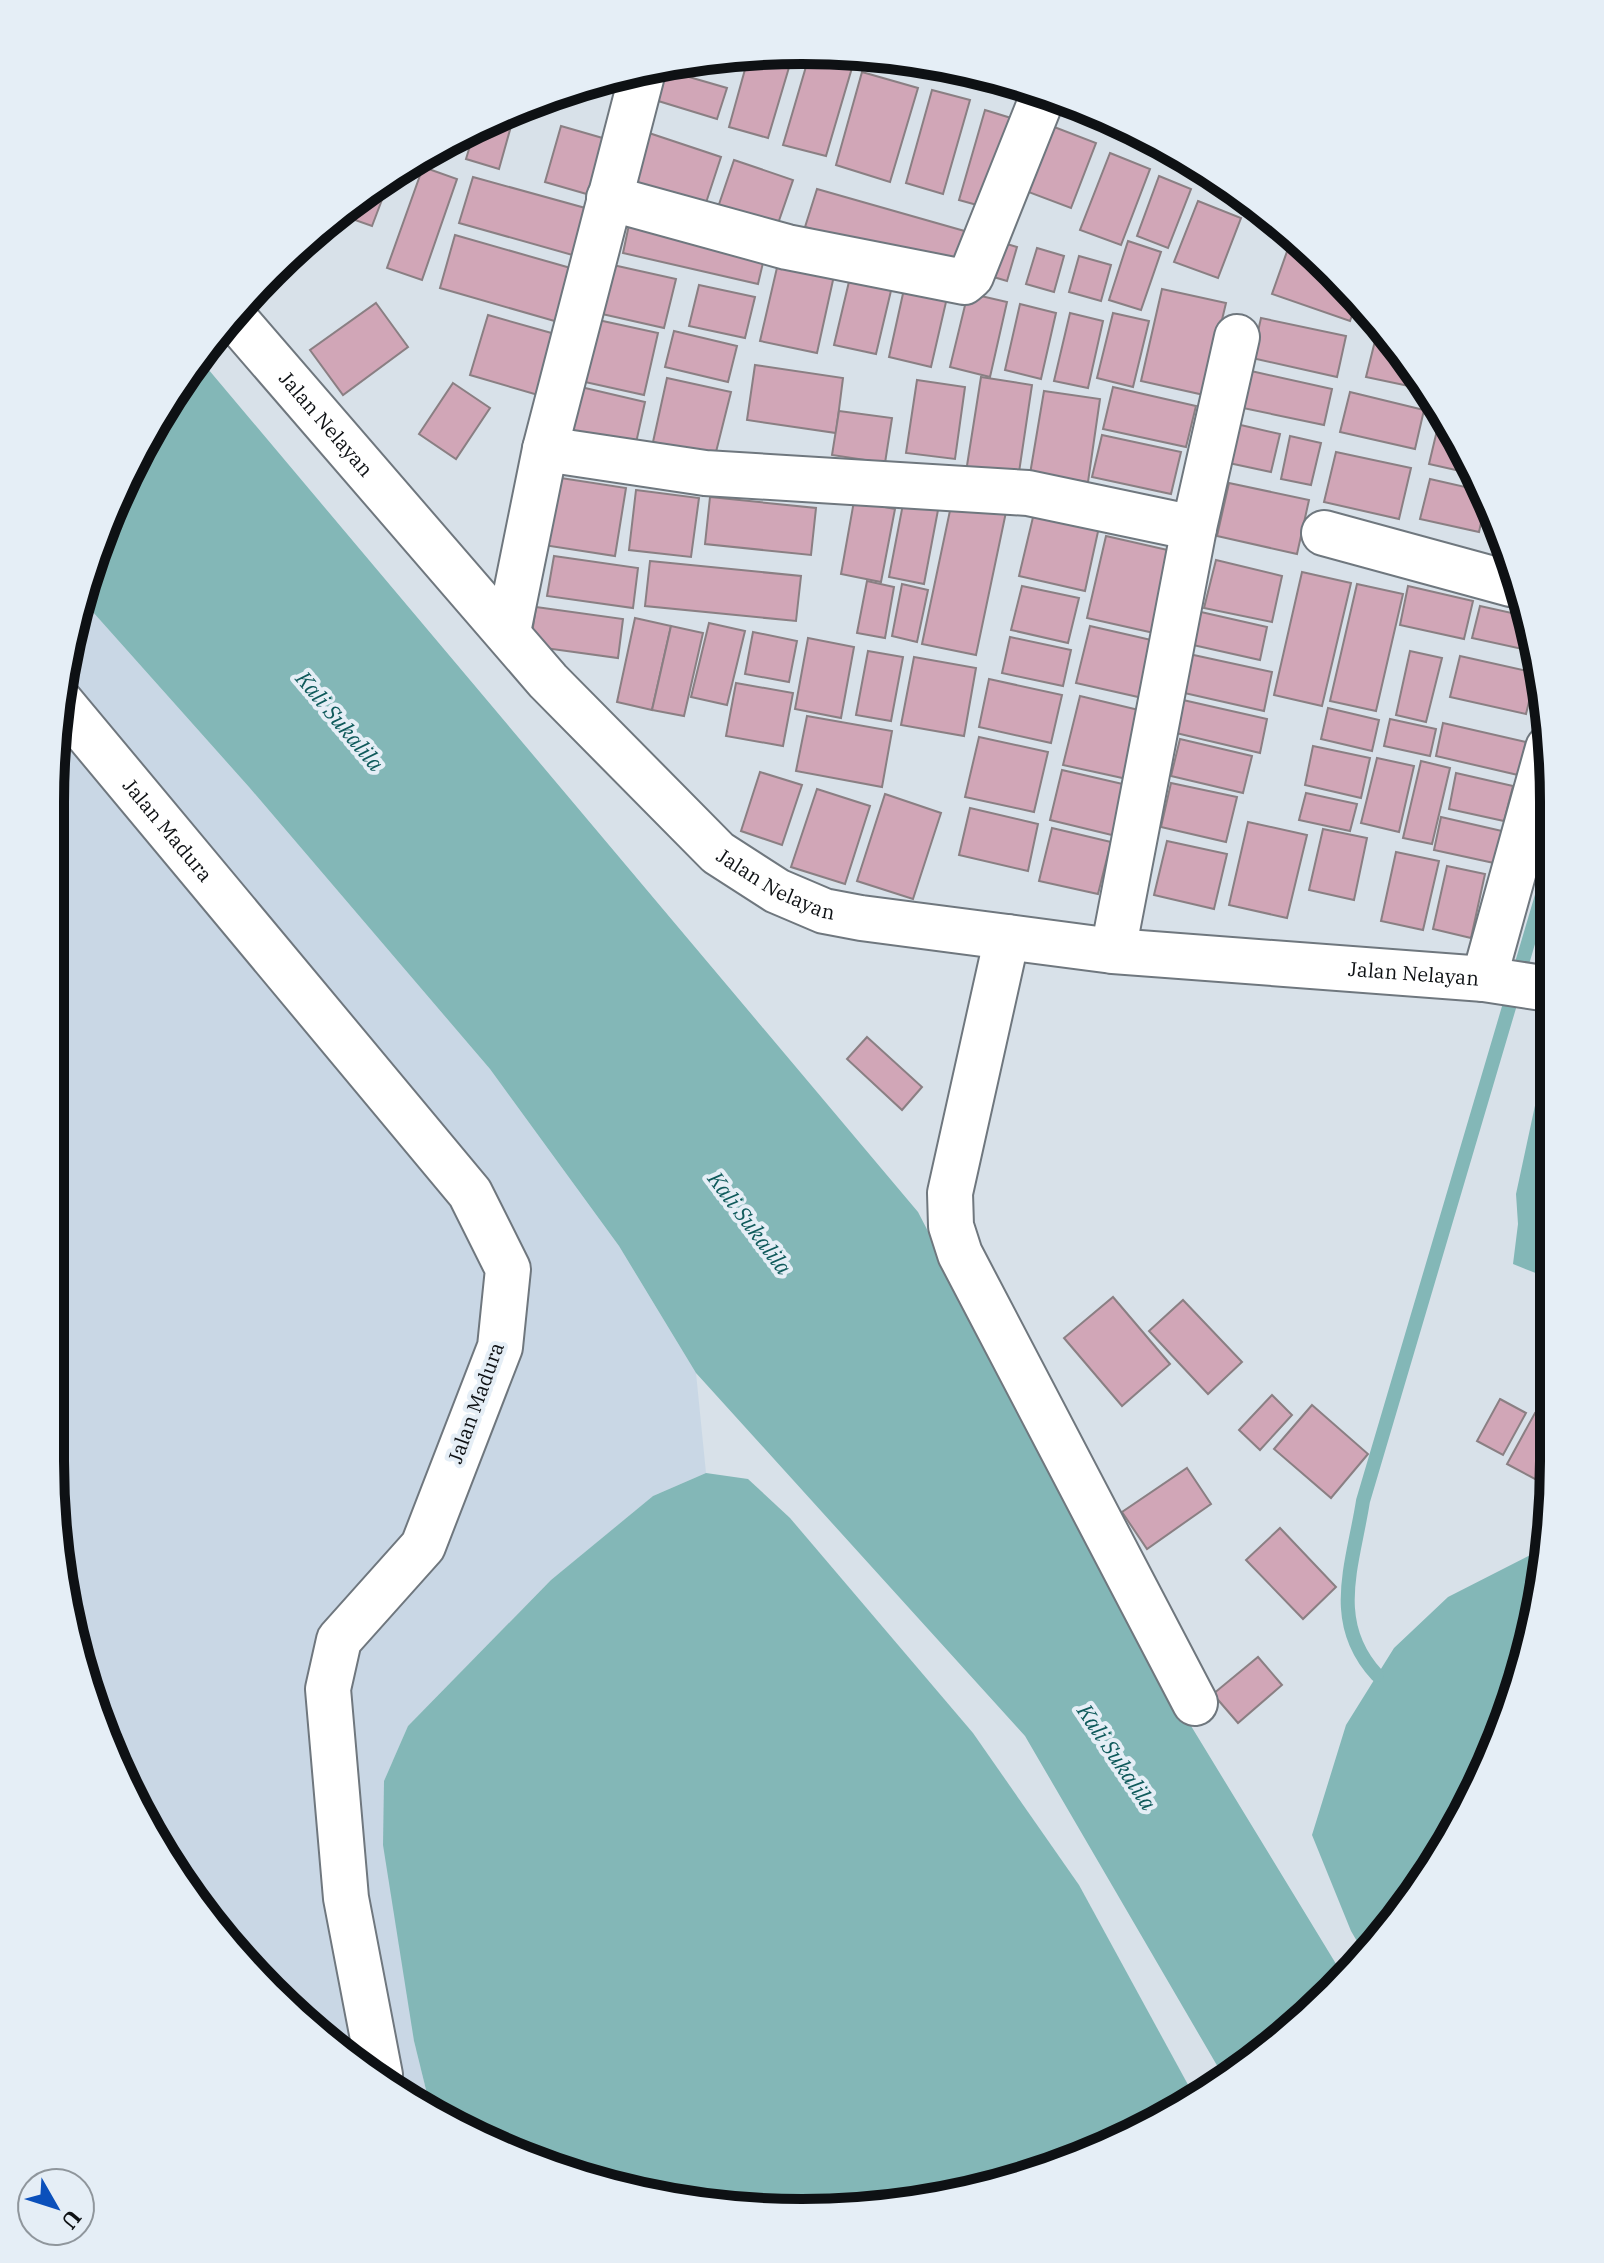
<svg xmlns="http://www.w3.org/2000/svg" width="1604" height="2263" viewBox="0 0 1604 2263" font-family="'IBM Plex Serif',serif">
<rect width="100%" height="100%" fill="#d8e1e9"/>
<!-- built -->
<polygon fill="#c9d7e5" points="84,602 249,787 490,1069 619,1246 696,1373 706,1473 653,1496 551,1580 408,1726 384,1781 414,2041 431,2110 307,2027 176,1878 76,1656 50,1461 50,802 65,655"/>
<!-- water -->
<g fill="#83b7b7">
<polygon points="203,363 918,1212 1146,1652 1344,1977 1297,2027 1222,2074 1025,1736 696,1373 619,1246 490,1069 249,787 84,602 151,426"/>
<polygon points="1550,1055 1551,1274 1543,1276 1513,1264 1518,1224 1516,1194 1542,1073"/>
<polygon points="706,1473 748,1479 790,1518 973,1733 1079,1885 1192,2092 1090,2156 900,2207 703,2206 470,2136 431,2110 414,2041 383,1845 384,1781 408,1726 551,1580 653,1496"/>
<path d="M1546,1547C1541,1582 1538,1621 1528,1656C1499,1760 1439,1876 1365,1955L1351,1931L1312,1835L1346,1725L1394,1648L1448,1597Z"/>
</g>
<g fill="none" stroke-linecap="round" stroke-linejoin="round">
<!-- stream -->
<path stroke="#83b7b7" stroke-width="14" d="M1377,1675C1328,1622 1353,1565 1363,1501L1549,872"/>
</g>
<!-- building -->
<g fill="#d1a6b7" stroke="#8a7f83" stroke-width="2">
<polygon points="810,53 854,61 826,156 783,145"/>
<polygon points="793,54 768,138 729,127 749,55"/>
<polygon points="736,55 732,70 694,59 704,56"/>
<polygon points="665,70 727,88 717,119 655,100"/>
<polygon points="962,70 1000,77 994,93 959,79"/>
<polygon points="862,72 918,88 890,182 836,165"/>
<polygon points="623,75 619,92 588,83"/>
<polygon points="932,90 970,100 943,194 906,183"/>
<polygon points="985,110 1021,121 995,210 959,200"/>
<polygon points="513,111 515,112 499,169 466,159 475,129"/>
<polygon points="1036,120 1096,143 1071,208 1010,185"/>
<polygon points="1123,123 1135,128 1158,144 1120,129"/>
<polygon points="561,126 606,139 590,195 545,182"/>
<polygon points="649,133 721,157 701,218 629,194"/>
<polygon points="451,139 446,159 424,152 426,151"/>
<polygon points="1165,147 1200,168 1162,154"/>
<polygon points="1110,153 1150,169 1121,245 1080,230"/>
<polygon points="734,160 793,180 773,238 714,219"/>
<polygon points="423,167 457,179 422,280 387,268"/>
<polygon points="391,176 372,226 338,214"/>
<polygon points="1159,176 1191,189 1168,248 1137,236"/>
<polygon points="473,177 589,209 576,256 459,223"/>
<polygon points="817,189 968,232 956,271 805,227"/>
<polygon points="1198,201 1241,218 1218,278 1174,262"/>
<polygon points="630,220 766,250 758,284 623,253"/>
<polygon points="455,235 574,269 558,322 440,288"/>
<polygon points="990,239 1017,247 1007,281 980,273"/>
<polygon points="1128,241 1161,252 1141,310 1109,300"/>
<polygon points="1290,243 1306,249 1358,298 1350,321 1272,294"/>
<polygon points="1037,248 1064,256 1054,292 1026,284"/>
<polygon points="1079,256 1111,265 1101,301 1069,292"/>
<polygon points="779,259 835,271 817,353 760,341"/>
<polygon points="613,265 676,279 664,328 602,314"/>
<polygon points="852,269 894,278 876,354 834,345"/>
<polygon points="906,280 949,289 931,367 889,357"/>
<polygon points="699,285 755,297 745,338 689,326"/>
<polygon points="1162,289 1226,303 1204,395 1141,381"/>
<polygon points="968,293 1007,302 990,377 950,367"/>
<polygon points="376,303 408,347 343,395 310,350"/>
<polygon points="1020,304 1056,313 1041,379 1005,370"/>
<polygon points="1070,313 1103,321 1088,388 1054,381"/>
<polygon points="1113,313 1149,321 1133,387 1097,378"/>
<polygon points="488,315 555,334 538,395 470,375"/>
<polygon points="589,318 658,333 644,395 576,380"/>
<polygon points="1261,318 1346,336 1337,377 1252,358"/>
<polygon points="674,331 737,346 728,382 665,367"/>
<polygon points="1375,341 1393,345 1423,389 1366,377"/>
<polygon points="755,365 843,378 836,433 747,420"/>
<polygon points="1251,371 1332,389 1324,425 1243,408"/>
<polygon points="981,377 1032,385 1018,479 966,472"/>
<polygon points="667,378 731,392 715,456 653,442"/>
<polygon points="917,380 965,387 955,459 906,453"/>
<polygon points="453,383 490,408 456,459 419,434"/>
<polygon points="568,384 645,402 634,452 556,435"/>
<polygon points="1113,387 1196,406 1186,447 1103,429"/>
<polygon points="1044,391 1100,399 1088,482 1030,474"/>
<polygon points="1350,392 1424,410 1415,449 1340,432"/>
<polygon points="839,411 892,418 885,463 832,455"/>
<polygon points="1439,422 1446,424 1478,475 1429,464"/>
<polygon points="1232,423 1280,434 1271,472 1224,462"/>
<polygon points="1102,435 1181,452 1171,494 1092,477"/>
<polygon points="1290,436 1321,443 1311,485 1281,479"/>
<polygon points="1336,452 1411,468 1399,519 1324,502"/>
<polygon points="548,476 626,488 615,556 537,544"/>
<polygon points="1430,479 1483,491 1486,500 1479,532 1420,519"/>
<polygon points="1229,483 1309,500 1297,554 1217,536"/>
<polygon points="636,490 699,498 691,557 629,550"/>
<polygon points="710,497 816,508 811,555 705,544"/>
<polygon points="854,501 895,509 881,582 841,574"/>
<polygon points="952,501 1006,512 976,655 922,644"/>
<polygon points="903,504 938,510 924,584 889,577"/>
<polygon points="1034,513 1099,527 1085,591 1019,576"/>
<polygon points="1106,536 1172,551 1154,633 1087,618"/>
<polygon points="554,556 638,568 633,608 547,596"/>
<polygon points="1216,560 1282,576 1272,622 1204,608"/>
<polygon points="650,561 801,576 796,621 645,606"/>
<polygon points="1302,572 1351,583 1322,706 1274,695"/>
<polygon points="867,581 894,587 885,638 857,633"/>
<polygon points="902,584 928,590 917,642 892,636"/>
<polygon points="1357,584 1403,594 1376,711 1330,701"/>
<polygon points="1022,586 1079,598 1068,643 1011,630"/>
<polygon points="1408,586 1473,601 1464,639 1400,625"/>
<polygon points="1480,606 1521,615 1532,651 1472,638"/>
<polygon points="536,607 623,619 618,658 530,646"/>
<polygon points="1201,612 1267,627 1260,660 1193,645"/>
<polygon points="635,618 671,626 652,710 617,702"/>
<polygon points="709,623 745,631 727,705 691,697"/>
<polygon points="671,626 703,633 684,716 652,710"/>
<polygon points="1090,626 1160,642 1147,699 1076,683"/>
<polygon points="753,632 797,641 789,682 745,674"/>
<polygon points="1010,637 1071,650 1063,686 1002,673"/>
<polygon points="808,638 854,647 841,718 795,709"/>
<polygon points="868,651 903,657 891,721 856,715"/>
<polygon points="1410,651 1442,658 1426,722 1396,715"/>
<polygon points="1189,654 1272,672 1264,711 1180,692"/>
<polygon points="1460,656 1536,673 1526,714 1450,697"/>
<polygon points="914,657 976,668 964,736 901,725"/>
<polygon points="989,679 1062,695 1051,743 979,727"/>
<polygon points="736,683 793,693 783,746 726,736"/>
<polygon points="1080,696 1143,711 1127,779 1063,765"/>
<polygon points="1183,700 1267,719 1260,753 1176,733"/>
<polygon points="1328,708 1379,720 1372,751 1321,739"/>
<polygon points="807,716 892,731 882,787 796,771"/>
<polygon points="1390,719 1436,729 1430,756 1384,746"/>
<polygon points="1443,723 1526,742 1518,775 1436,756"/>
<polygon points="979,737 1048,752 1034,812 965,797"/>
<polygon points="1180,739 1252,756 1243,793 1171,776"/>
<polygon points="1313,746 1370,758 1361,798 1305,785"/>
<polygon points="1377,758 1414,766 1399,832 1361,823"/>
<polygon points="1421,761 1450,768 1432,844 1403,838"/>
<polygon points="1062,770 1127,785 1116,836 1050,820"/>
<polygon points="760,772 802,785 782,845 741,831"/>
<polygon points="1456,773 1513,786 1504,821 1449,809"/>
<polygon points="1171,783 1237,797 1226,842 1161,827"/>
<polygon points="817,789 870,806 845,884 791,867"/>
<polygon points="1306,793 1357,804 1350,831 1299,820"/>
<polygon points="885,794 941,813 913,899 857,881"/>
<polygon points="970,808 1038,824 1028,871 959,855"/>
<polygon points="1441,817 1502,831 1494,863 1434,850"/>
<polygon points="1248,822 1307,835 1287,918 1229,905"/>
<polygon points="1052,828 1111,842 1098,894 1039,881"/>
<polygon points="1323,829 1367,838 1354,900 1309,890"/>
<polygon points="1167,841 1227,854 1214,909 1154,895"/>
<polygon points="1396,852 1439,861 1423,930 1381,921"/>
<polygon points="1447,866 1485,874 1471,938 1433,929"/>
<polygon points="867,1037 922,1087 902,1110 847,1059"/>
<polygon points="1113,1297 1170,1364 1122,1406 1064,1338"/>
<polygon points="1183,1300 1242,1362 1208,1394 1149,1331"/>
<polygon points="1272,1395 1292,1415 1260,1450 1239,1430"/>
<polygon points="1500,1399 1526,1413 1503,1455 1477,1441"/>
<polygon points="1312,1405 1368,1454 1331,1498 1274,1449"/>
<polygon points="1535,1413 1552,1422 1552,1488 1507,1464"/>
<polygon points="1187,1468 1211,1504 1147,1549 1122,1512"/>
<polygon points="1280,1528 1336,1587 1303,1619 1246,1560"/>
<polygon points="1258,1657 1282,1685 1238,1723 1213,1694"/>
</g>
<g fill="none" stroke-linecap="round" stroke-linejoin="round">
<defs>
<g id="minor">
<polyline points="609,198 787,247 964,282 971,276 1044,93"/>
<path id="s1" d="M237,321L548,681L718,853L777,891L824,911L861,918L1113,951L1484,979L1549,989"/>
<polyline points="545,449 705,473 1028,493 1194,528"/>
<polyline points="1324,533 1511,584"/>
<polyline points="508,632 545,449 643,71"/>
<path id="s2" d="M60,701L470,1193L508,1269L500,1347L423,1546L339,1640L328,1689L346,1898L380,2075"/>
<polyline points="1007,937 950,1193 951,1226 960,1254 1195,1703"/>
<polyline points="1113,951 1194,528 1237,337"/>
<polyline points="1484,979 1548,748"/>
</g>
</defs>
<!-- minor casing -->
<use href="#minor" stroke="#6f777e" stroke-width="48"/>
<!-- minor -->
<use href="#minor" stroke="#fff" stroke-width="44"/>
</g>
<g text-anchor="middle" stroke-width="8" stroke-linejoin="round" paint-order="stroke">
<!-- street labels -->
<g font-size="20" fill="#0e1114" stroke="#e5eef6">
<text dy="7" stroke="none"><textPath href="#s1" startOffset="136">Jalan Nelayan</textPath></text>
<text dy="7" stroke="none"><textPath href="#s2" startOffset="168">Jalan Madura</textPath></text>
<text dy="7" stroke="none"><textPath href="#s1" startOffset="784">Jalan Nelayan</textPath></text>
<text dy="7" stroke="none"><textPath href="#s1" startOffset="1432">Jalan Nelayan</textPath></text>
<text transform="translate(476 1403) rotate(-70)" y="7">Jalan Madura</text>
</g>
<!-- water labels -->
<g font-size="22" font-style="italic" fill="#0f5a5b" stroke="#e5eef6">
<text transform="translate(340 721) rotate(50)" y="8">Kali Sukalila</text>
<text transform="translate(750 1223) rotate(53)" y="8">Kali Sukalila</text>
<text transform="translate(1117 1757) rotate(56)" y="8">Kali Sukalila</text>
</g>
</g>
<!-- crop -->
<path d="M0 0H1604V2263H0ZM802 64H802A738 738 0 0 1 1540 802V1461A738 738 0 0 1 802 2199H802A738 738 0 0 1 64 1461V802A738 738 0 0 1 802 64Z" fill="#e5eef6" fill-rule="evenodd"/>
<path fill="none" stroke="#0e1114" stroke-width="10" d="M802 64H802A738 738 0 0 1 1540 802V1461A738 738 0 0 1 802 2199H802A738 738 0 0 1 64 1461V802A738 738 0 0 1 802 64Z"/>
<!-- north arrow -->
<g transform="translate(56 2207) rotate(129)"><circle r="38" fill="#e5eef6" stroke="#8f969c" stroke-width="2"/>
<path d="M0-6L14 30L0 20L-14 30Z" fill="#0b50bb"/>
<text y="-12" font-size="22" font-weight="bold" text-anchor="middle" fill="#0e1114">U</text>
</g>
</svg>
